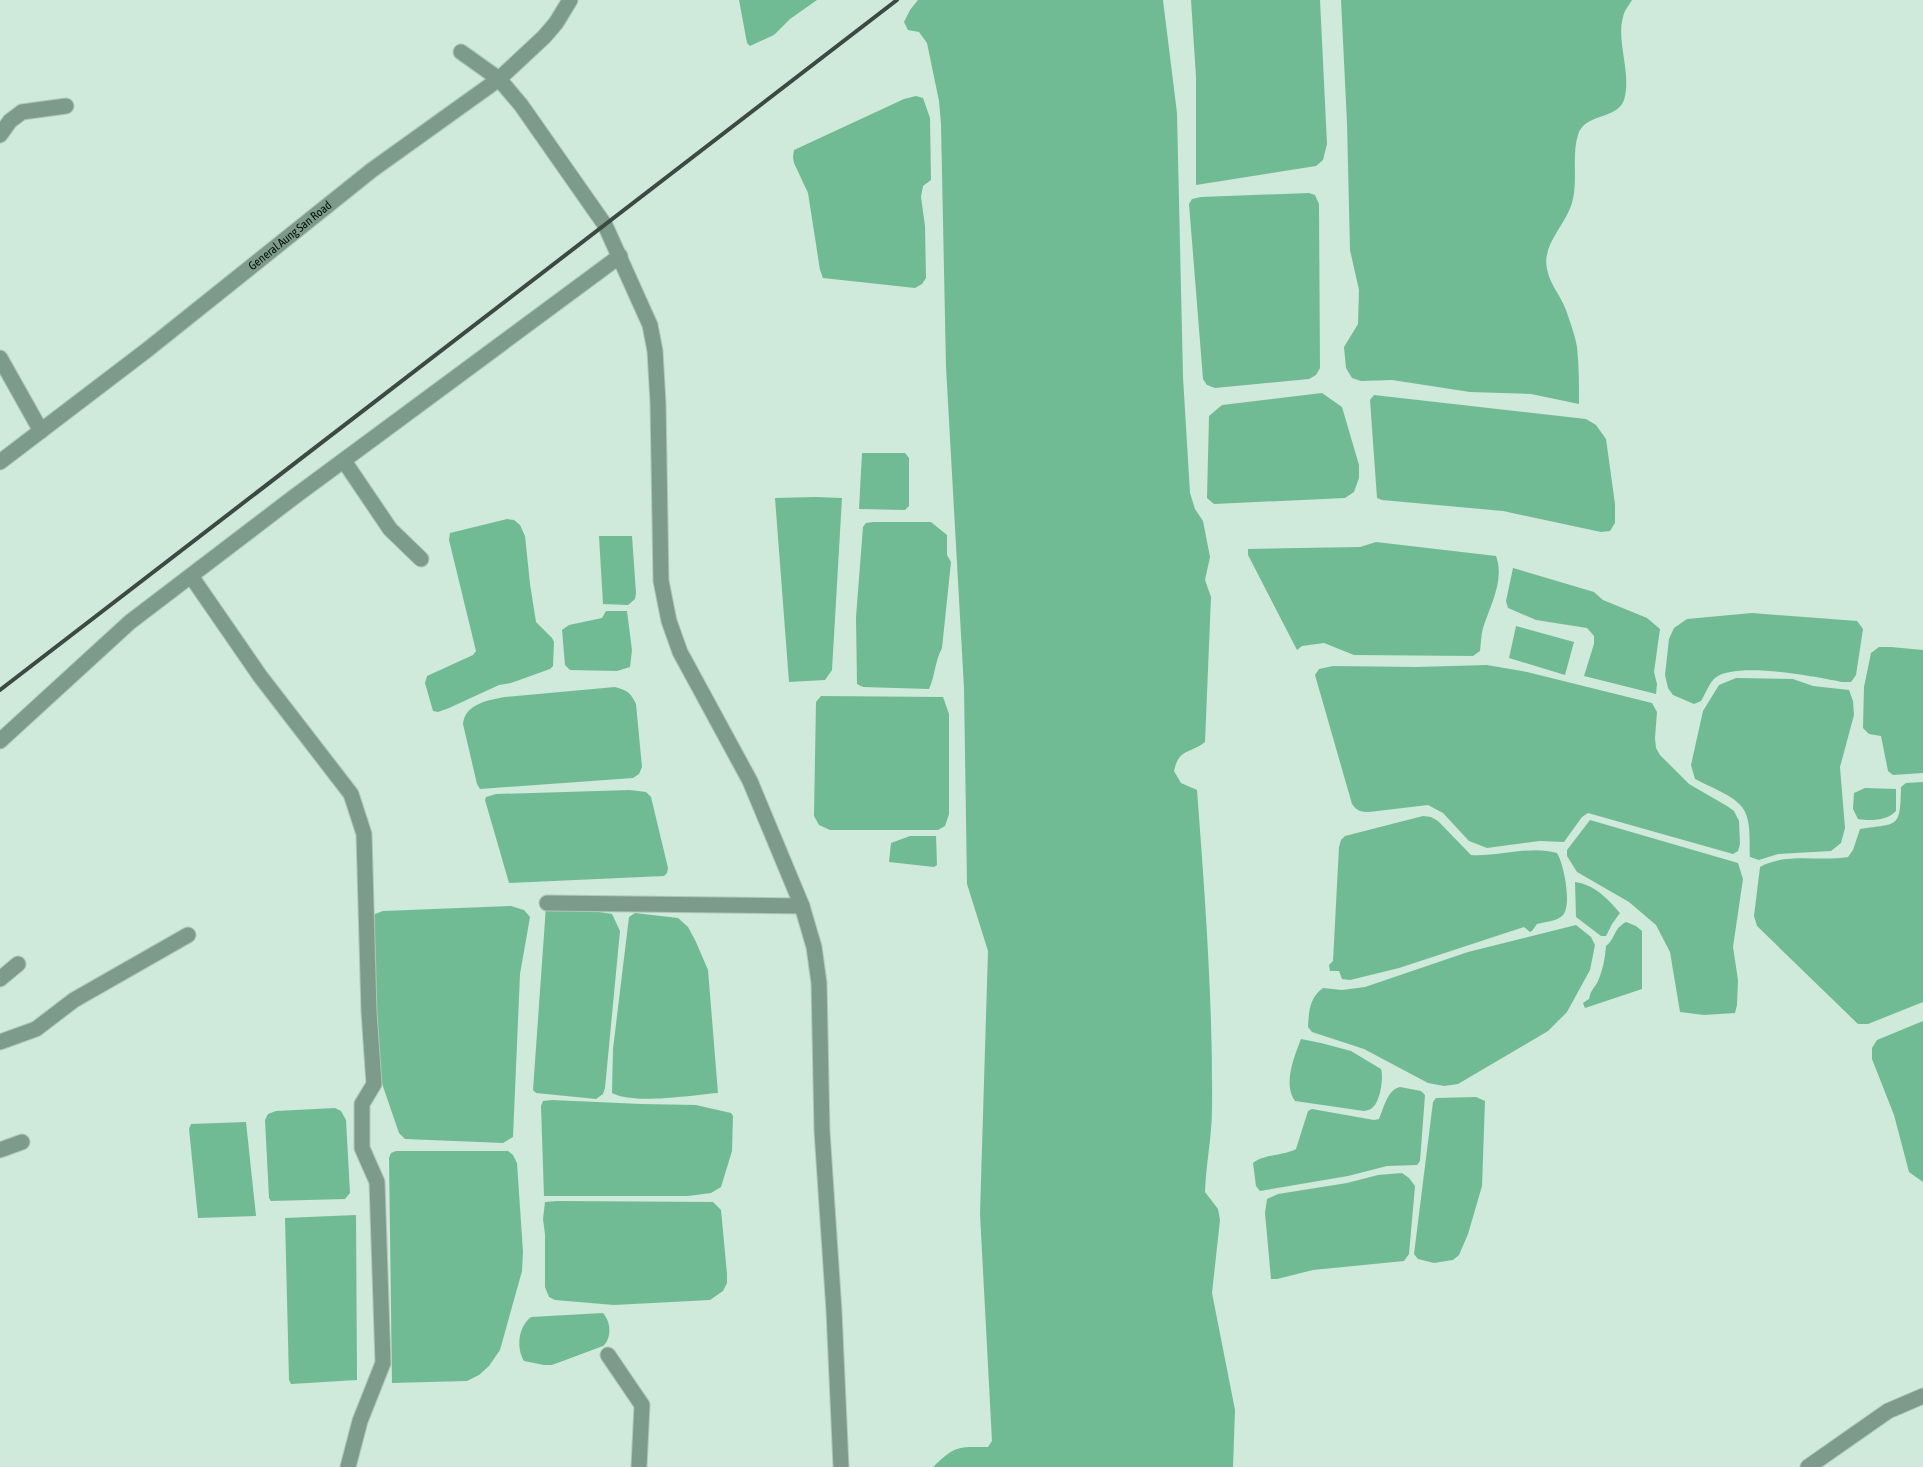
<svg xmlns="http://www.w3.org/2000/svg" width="1923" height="1467" viewBox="0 0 1923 1467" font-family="'Asap Condensed',sans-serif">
<rect width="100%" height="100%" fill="#cfe9da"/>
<!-- water -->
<g fill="#71bb94">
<polygon points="739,0 817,0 790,19 774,35 750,46 747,43"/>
<path d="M918,0H1163L1177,113L1183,377L1190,493L1195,509L1203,521L1210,557L1205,580L1211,597L1205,742C1190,754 1179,748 1174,771L1181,783L1197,790C1205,896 1213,1002 1212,1108C1212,1136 1206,1164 1205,1192L1218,1209L1220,1220L1212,1293L1235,1410L1233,1467H933C956,1445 957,1447 988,1447L992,1441L980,1214L988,951L967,884L964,688L946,367L941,124L939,101L927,43L919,32L908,30L904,22L910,10Z"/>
<polygon points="1191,0 1320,0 1327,144 1323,160 1316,166 1196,185 1196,77"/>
<path d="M1341,0H1632C1629,5 1624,11 1623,17C1616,41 1632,74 1624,100C1617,120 1584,113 1578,135C1571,157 1579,184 1571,206C1563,228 1542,245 1547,269C1550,285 1561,296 1566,310C1570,322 1575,335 1577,347C1579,365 1579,385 1579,404L1531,394L1470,392L1392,380L1361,381L1352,378L1346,368L1344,347L1358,324L1359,290L1350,250L1347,123Z"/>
<polygon points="916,96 923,98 930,118 931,180 923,186 921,197 925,226 926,278 922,284 915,288 823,278 820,270 808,193 794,163 793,157 794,150 904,99"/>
<polygon points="1309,193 1315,195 1319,204 1320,368 1316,375 1309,379 1215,388 1207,385 1203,379 1189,204 1192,199 1201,197"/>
<polygon points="1322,393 1342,407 1359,465 1359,478 1354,492 1345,498 1214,504 1207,498 1209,416 1222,405"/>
<polygon points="1374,395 1586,419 1596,425 1606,439 1615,504 1615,523 1610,531 1601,532 1503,511 1382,500 1377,498 1370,400"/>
<polygon points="862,453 905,453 909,458 909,506 905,510 859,509"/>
<polygon points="816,497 842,498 832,670 825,680 789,682 775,498"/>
<polygon points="507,519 514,520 520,525 525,536 530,584 536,622 552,638 554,642 553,666 550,669 511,683 499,685 449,708 438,712 433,711 425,683 427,676 473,655 476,651 449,540 450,533"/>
<path d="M873,522H931L947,535V555L951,562L942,648C935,661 935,676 929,689L863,687L857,684L856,617L863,527L866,523Z"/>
<polygon points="599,536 632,536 636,593 635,599 628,605 603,604"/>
<path d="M1376,542L1496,556C1505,580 1490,606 1483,628C1481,635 1481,643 1480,651L1473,656L1354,655L1324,643L1302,646L1297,650L1248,555V549L1360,547Z"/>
<polygon points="1513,568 1594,592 1603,600 1647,618 1660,629 1654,672 1657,684 1656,694 1584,676 1594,644 1594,636 1587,628 1536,620 1508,608 1506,601"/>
<polygon points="606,611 627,611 632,650 630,667 617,671 570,670 565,665 562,630 569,625 602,618"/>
<path d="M1752,613L1857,621L1863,629L1856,675L1851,682H1842C1816,677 1737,661 1715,678C1709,683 1705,695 1701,701L1694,704L1673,695L1668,688L1665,675L1669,639L1674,628L1687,619Z"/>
<polygon points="1516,626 1574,642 1565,675 1509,658"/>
<polygon points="1879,647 1891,647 1923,650 1923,773 1893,775 1888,771 1881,736 1869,734 1863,728 1864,687 1871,653"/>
<path d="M1487,665L1527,672L1652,703L1657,712L1655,738L1656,748L1660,755L1689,784L1727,806L1734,811L1739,821L1740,844L1738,851L1733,854L1588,813L1582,817L1564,842L1540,841L1487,848L1469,841L1443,813L1428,805L1369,812C1361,812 1357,811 1352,804L1315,675L1319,669L1333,666L1416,667Z"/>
<path d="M1736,678L1793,679L1813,686L1849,690L1853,701L1854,715L1840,767L1845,828L1841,843L1831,851L1778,854L1759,860L1750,857C1749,842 1752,820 1742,807C1733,795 1708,786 1695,779L1691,765L1703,711L1719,685Z"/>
<path d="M615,687C627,690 631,693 636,704L642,767L639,774L633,778L480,789L477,784L463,724C465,704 488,700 505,697Z"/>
<polygon points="821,696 943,697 949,714 949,814 945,826 938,830 830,830 819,825 814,816 816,702"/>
<path d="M1923,782V1002L1868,1024H1858L1757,926L1754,916L1760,867C1786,852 1819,862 1848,857L1853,850L1860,829C1899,823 1900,829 1901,787L1906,783Z"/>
<path d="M1865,788L1896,789V811C1887,821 1870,821 1858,819L1853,809L1854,793Z"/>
<polygon points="630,790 646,792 651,797 668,868 667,873 664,876 509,883 485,800 486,797 496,794"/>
<path d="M1423,816L1431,817L1438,821L1471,855C1499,857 1530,845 1557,853C1564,864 1572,905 1563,915C1558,921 1545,922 1537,924L1532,931L1530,932L1524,927L1399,968L1350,980L1342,979L1339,971H1330L1329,965L1333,961L1339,847L1341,840L1345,836Z"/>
<polygon points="1590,820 1738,863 1743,879 1733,947 1738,980 1737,1005 1735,1013 1704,1015 1680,1012 1670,952 1656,925 1629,902 1577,872 1567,856 1567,850"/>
<polygon points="910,836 936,836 937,865 934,867 889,862 891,843"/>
<path d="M1575,882C1595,885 1607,898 1620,913L1612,924L1606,936H1601L1576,917Z"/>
<polygon points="549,904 612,914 620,931 605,1088 603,1094 596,1099 536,1093 533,1090 546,906"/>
<polygon points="511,906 524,910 530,917 520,974 513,1137 503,1143 405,1139 399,1133 377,1069 370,919 375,914 383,911"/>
<path d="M635,913L678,918L688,927L696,942L708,970L718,1093C691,1095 635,1105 612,1093L613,1049L629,917Z"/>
<path d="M1626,922L1636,926L1642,931V989L1585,1008L1583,1003L1589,999C1591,989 1594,989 1598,981C1603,970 1605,958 1606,946C1616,938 1613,929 1626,922Z"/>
<path d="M1576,925L1591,937L1595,945L1590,970L1567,1012L1548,1031L1458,1084L1444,1086L1428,1083L1364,1049L1312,1032L1308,1027C1309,1012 1309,998 1323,988L1342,990L1365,987L1468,952Z"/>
<polygon points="1923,1021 1923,1182 1909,1172 1894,1115 1872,1059 1872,1048 1877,1040"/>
<path d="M1301,1039L1321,1043L1351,1051L1381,1069C1384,1078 1380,1103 1372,1108C1370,1110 1367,1110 1364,1111L1295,1101C1283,1084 1294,1057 1301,1039Z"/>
<path d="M1400,1087L1421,1091L1425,1095L1420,1161L1417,1165L1387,1166L1348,1176L1260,1191L1256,1186L1253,1163C1264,1154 1283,1156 1296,1149L1308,1111L1312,1109L1374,1120L1379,1119C1384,1108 1387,1090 1400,1087Z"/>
<polygon points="1476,1097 1485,1101 1482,1186 1468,1234 1459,1255 1453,1260 1434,1263 1418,1259 1414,1254 1433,1102 1436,1098"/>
<polygon points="552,1100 641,1104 696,1105 731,1113 733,1116 732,1151 721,1187 711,1193 688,1196 544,1196 541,1106 543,1101"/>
<polygon points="335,1108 341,1111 346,1120 350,1193 345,1199 271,1201 269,1198 265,1120 268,1114 276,1111"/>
<polygon points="246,1122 256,1216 198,1218 189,1129 191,1124"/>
<polygon points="396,1151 508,1151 513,1155 517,1163 523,1252 522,1271 500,1350 489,1366 479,1375 467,1381 392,1383 389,1158 391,1153"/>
<polygon points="1402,1173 1409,1178 1415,1186 1409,1254 1404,1261 1313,1270 1277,1279 1271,1279 1265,1213 1267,1199 1278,1194 1347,1183 1378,1175"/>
<polygon points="557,1201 713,1202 721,1210 727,1274 727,1283 723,1291 710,1300 614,1305 555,1300 549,1297 545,1287 545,1234 543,1219 545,1202"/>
<polygon points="356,1215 357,1380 291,1384 289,1380 285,1218"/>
<path d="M603,1313C611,1322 612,1338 603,1346L552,1365H544L524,1361C516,1348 518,1327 531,1317Z"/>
</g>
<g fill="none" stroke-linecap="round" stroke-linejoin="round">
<defs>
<g id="minor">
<polyline points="461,52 499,79 521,105 605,225 650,325 655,351 658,403 661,581 669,621 680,652 750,781 802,906 814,947 819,983 822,1131 834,1311 841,1467"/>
<polyline points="0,135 10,121 22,112 66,106"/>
<polyline points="0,358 41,431"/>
<polyline points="344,461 390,529 421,559"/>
<path id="s1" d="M0,462L147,350L372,170L499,79L544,37L556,23L570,0"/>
<polyline points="191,576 260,676 351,794 364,834 369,1012 374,1084 362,1104 362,1148 377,1182 383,1363 360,1421 348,1467"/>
<polyline points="0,741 130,622 294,497 620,256"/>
<polyline points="547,903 802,906"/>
<polyline points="0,979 18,964"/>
<polyline points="0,1042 36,1029 74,1000 188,935"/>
<polyline points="0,1150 22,1142"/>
<polyline points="608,1355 642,1405 639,1467"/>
<polyline points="1808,1467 1888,1411 1923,1396"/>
</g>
</defs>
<!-- minor casing -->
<use href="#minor" stroke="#afc6b9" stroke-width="17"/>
<!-- minor -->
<use href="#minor" stroke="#7d9b8a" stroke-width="15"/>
<!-- rail -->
<polyline stroke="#3d4a43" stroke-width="4" points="0,690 897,0"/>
</g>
<g text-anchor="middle" stroke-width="5" stroke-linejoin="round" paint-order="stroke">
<!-- street labels -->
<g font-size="12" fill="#070f0b" stroke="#cfe9da">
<text dy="4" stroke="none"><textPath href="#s1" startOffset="368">General Aung San Road</textPath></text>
</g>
</g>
</svg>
